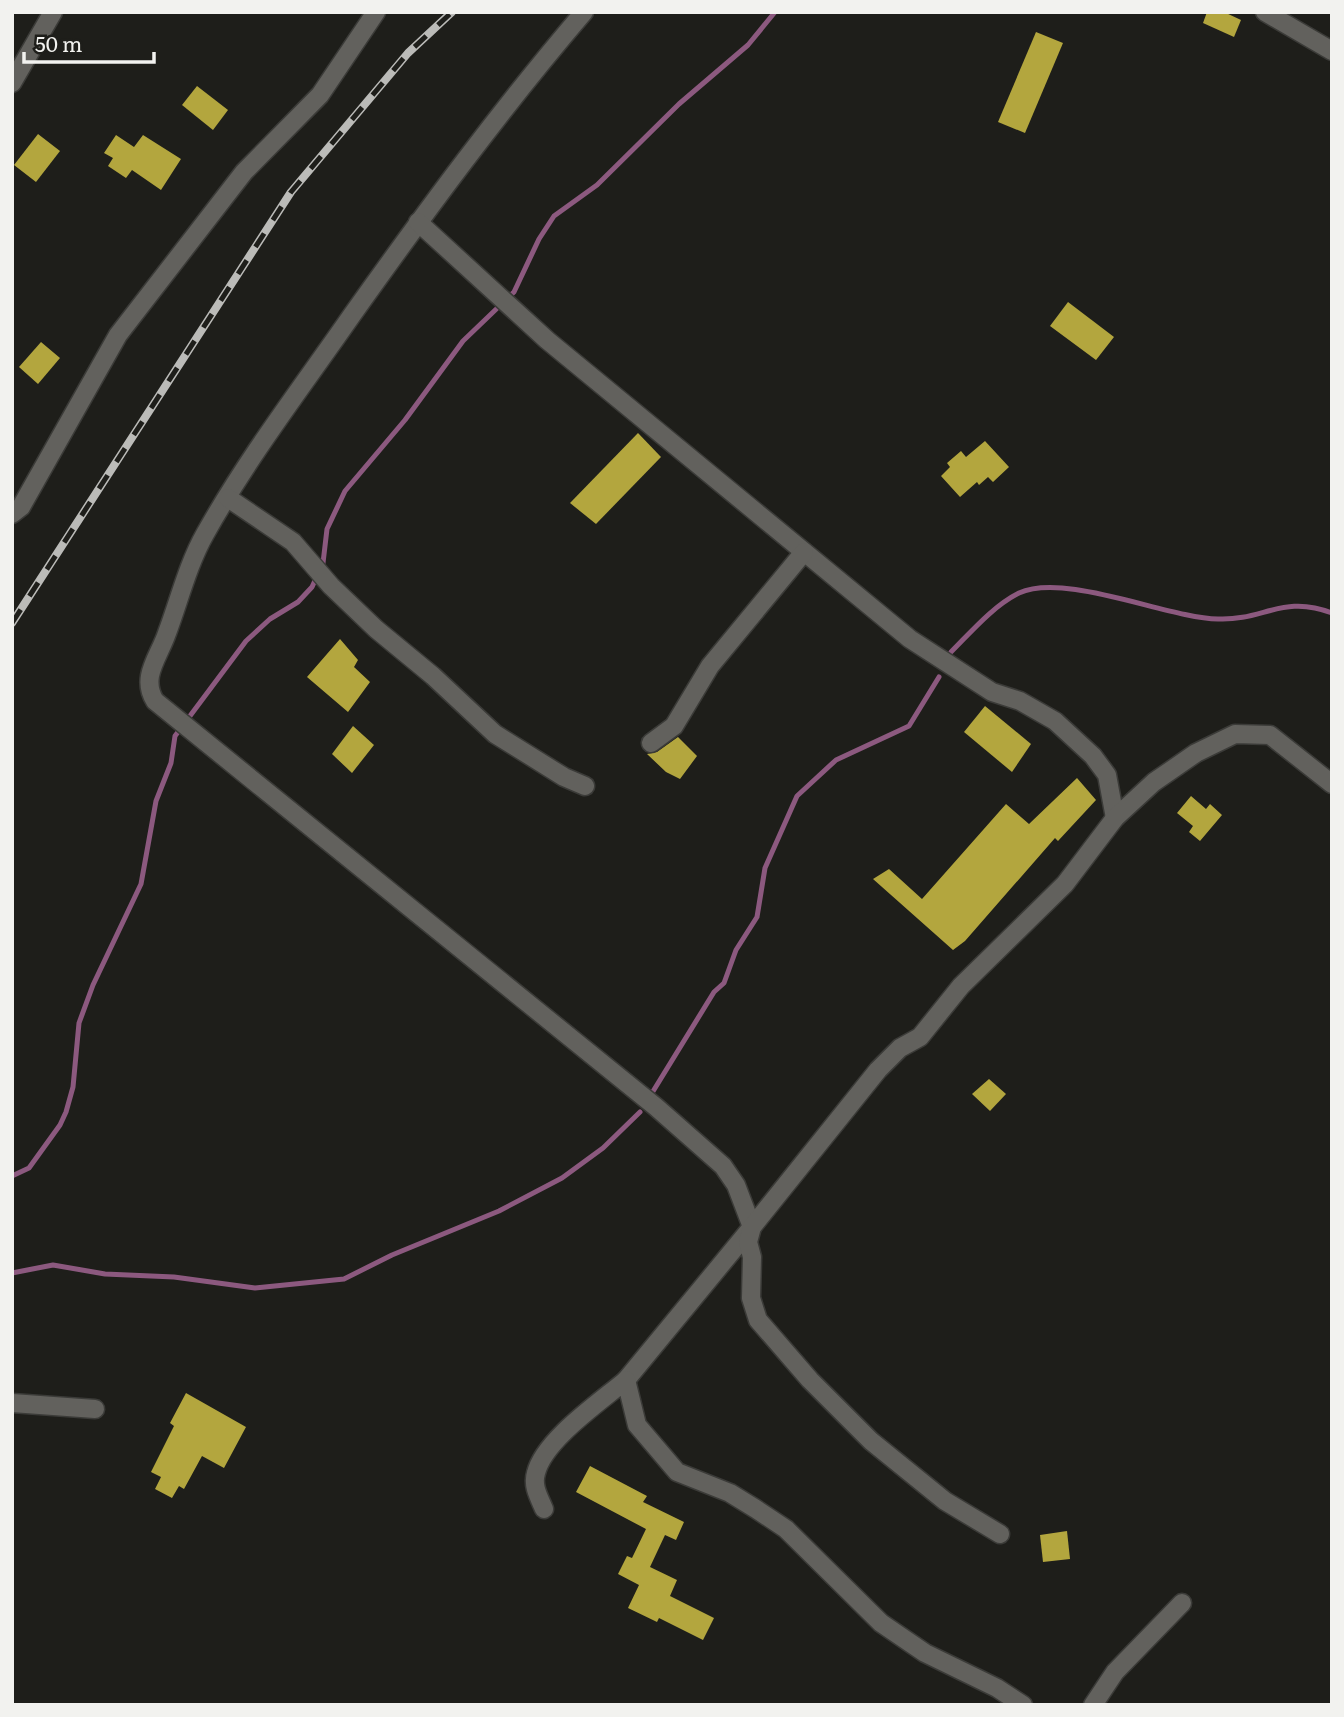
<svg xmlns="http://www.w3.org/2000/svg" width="1344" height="1717" viewBox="0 0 1344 1717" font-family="Literata,serif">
<rect width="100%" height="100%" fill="#1e1e1a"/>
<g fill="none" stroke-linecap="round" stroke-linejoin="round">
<!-- stream -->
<g stroke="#8c597f" stroke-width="5">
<path d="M951,652C971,632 993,606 1019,593C1065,572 1168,618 1218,619C1263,621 1283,594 1332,613"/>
<polyline points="652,1093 714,992 724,983 736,950 757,917 765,868 797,796 836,760 909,726 939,677"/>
<polyline points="12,1176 29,1168 60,1125 66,1112 73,1087 79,1023 93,985 141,884 156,801 171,763 175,736 246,641 270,619 298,602 312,587 323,563 327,529 345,491 405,420 463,341 514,292 539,239 554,216 597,185 679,104 748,45 775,12"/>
<polyline points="12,1273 53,1265 105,1274 174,1277 255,1288 344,1279 392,1255 499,1211 562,1178 603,1148 640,1112"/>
</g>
</g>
<!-- building -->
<g fill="#b3a63e">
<polygon points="1207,12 1224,12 1241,20 1234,37 1203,23"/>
<polygon points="1036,32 1063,43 1025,133 998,122"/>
<polygon points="197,86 228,110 213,130 182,105"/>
<polygon points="38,134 60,151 36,182 14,165"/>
<polygon points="116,135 134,147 143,135 181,159 161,190 132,170 126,178 108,166 113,158 104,153"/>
<polygon points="1068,302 1114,337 1096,360 1050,326"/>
<polygon points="41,342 60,358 38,384 19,367"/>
<polygon points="638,433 661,457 596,524 570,503"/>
<polygon points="985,441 1009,467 993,482 988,477 979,485 977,482 960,497 941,476 950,467 947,463 961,451 966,457"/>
<polygon points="340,639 358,660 354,667 370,682 348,712 307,677"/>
<polygon points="985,706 1031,744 1012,772 964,732"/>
<polygon points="353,726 374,745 352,773 332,754"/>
<polygon points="678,737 697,756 680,779 666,772 647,754 657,752"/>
<polygon points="1077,778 1096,800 1058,841 1055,838 965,941 953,950 873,879 889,869 922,899 1006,804 1029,824"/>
<polygon points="1191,796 1206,809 1210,804 1222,815 1200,841 1189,832 1193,826 1177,813"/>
<polygon points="989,1079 1006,1094 990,1111 972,1094"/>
<polygon points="186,1393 246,1427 224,1468 202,1456 184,1489 179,1486 172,1498 155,1489 161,1477 151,1472 174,1426 170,1423"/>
<polygon points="590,1466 647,1496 643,1502 684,1522 676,1540 665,1535 650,1567 677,1580 670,1596 714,1618 703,1640 659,1618 657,1622 628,1608 639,1585 618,1574 627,1556 632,1558 646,1529 576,1492"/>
<polygon points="1067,1531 1070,1559 1043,1562 1040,1535"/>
</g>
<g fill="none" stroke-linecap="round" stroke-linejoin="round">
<defs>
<g id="minor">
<path d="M584,12C501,109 426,211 352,315C302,387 248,457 205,534C188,564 179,601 167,633C159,657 140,677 155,701L656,1107L723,1166L736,1185L752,1227L626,1380"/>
<polyline points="1265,12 1332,51"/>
<polyline points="12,83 53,12"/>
<polyline points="418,222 547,340 910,639 992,692 1020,701 1055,721 1093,756 1107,775 1115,818"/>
<polyline points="228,498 293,542 331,586 376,629 433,676 495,734 564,777 585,786"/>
<polyline points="12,514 21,507 118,335 244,172 320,95 376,12"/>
<polyline points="651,743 674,726 710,666 804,552"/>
<polyline points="12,1403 95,1409"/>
<path d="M544,1509C539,1497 532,1486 536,1473C544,1440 600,1402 626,1380L637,1425L677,1472L730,1493L756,1509L786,1529L881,1623L925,1653L997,1688L1023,1705"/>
<polyline points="1000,1534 945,1501 871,1441 810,1380 758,1320 751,1298 752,1257 748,1242 752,1227 878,1070 900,1048 920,1037 961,986 1065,884 1115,818 1154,782 1196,753 1235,734 1270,735 1332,784"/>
<polyline points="1093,1705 1115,1672 1182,1603"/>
</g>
</defs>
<!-- minor casing -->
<use href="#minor" stroke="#3b3b38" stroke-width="21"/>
<!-- minor -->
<use href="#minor" stroke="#62615d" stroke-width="18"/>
<defs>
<polyline id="rail" points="12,623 291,192 408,53 452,12"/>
</defs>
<!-- rail casing -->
<use href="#rail" stroke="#bbbbb8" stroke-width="8"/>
<!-- rail -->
<use href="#rail" stroke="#1e1e1a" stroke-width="5" stroke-dasharray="16" stroke-linecap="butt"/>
</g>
<!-- border -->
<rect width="1344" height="1717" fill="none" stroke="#f2f2ef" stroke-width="28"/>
<!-- scale -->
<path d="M24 52v10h130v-10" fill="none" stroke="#f2f2ef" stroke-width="3.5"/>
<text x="35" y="52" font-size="21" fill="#f2f2ef" stroke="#1e1e1a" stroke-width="5" paint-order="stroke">50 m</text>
</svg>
